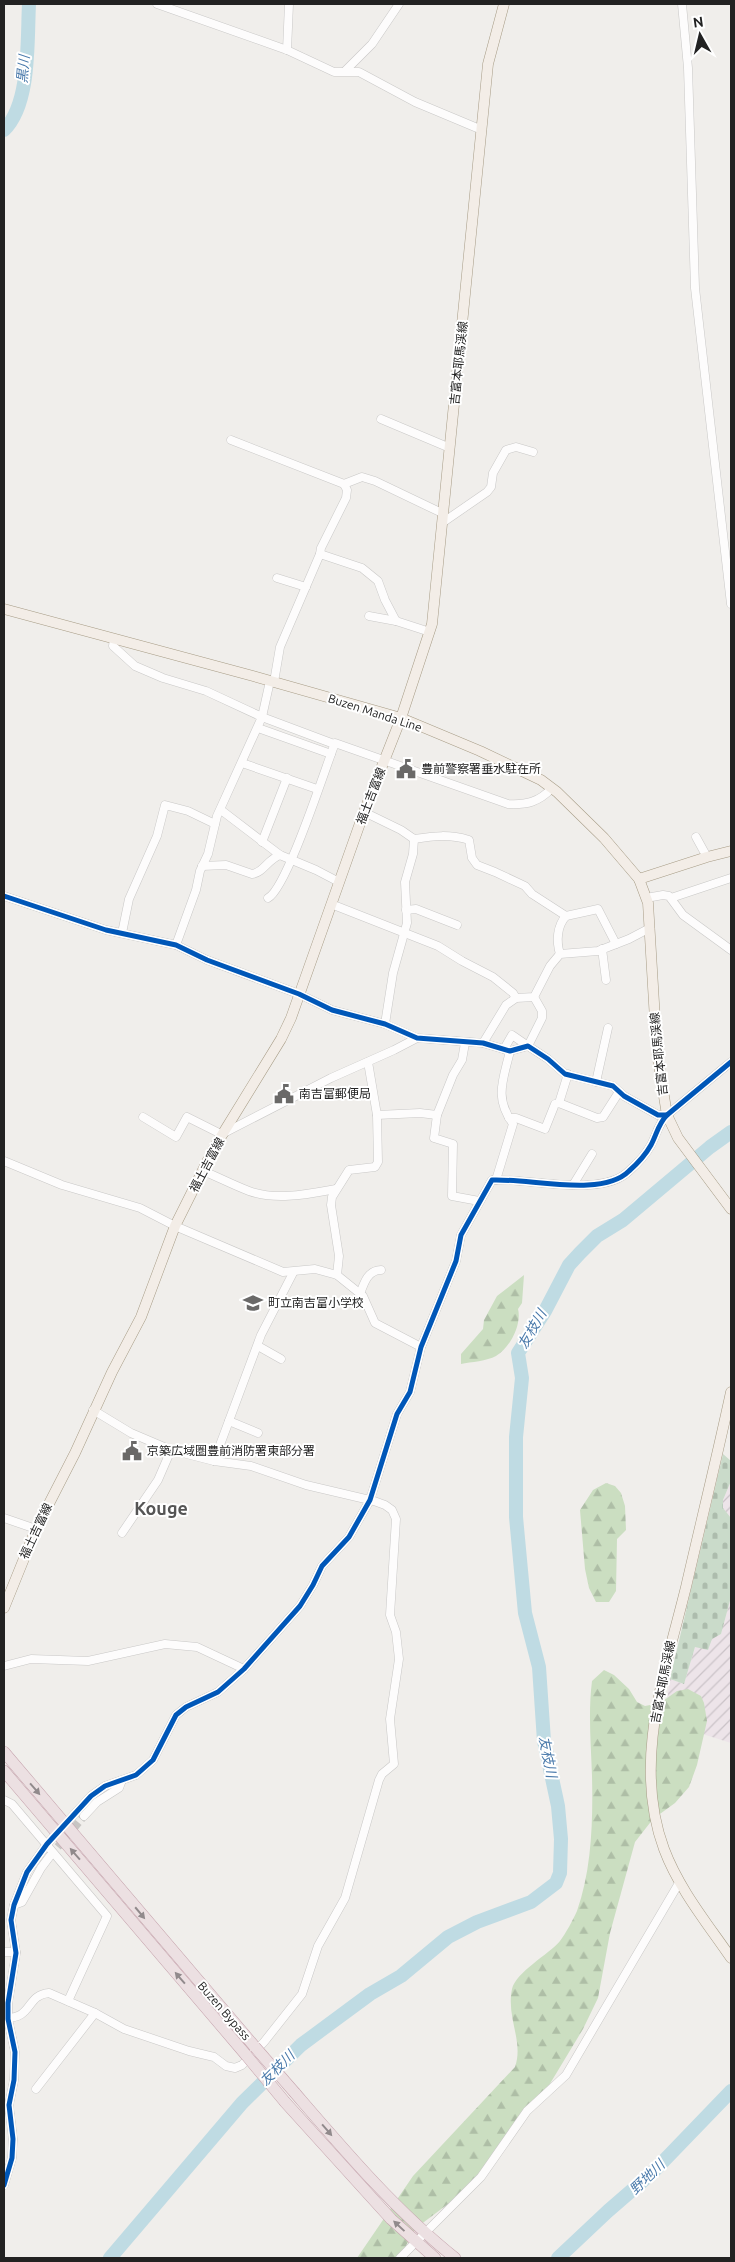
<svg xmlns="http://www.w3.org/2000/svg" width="735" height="2262" viewBox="0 0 735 2262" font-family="Ubuntu,'Noto Sans JP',sans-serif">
<defs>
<pattern id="industrial-furrows" width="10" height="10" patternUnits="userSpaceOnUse" patternTransform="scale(1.25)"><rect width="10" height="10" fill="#ede4e9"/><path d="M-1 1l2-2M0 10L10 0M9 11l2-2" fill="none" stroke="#cbc3c8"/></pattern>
<pattern id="forest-firs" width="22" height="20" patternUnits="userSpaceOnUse" patternTransform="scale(1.25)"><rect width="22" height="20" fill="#cbdec1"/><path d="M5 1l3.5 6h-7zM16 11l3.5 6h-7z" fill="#aebea6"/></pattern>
<pattern id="cemetery-stones" width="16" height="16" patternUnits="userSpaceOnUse" patternTransform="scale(1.25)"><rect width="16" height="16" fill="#cadbca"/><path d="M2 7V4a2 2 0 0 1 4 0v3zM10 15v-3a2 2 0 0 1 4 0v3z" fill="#adbcad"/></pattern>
</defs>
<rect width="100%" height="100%" fill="#f0eeeb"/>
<!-- industrial -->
<g fill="url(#industrial-furrows)">
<polygon points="731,1481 731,1518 723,1509 723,1500"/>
<polygon points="731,1597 731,1743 690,1730 665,1712 670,1679 684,1684 695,1647 721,1634"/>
</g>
<!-- forest -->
<g fill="url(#forest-firs)">
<path d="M524,1275L522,1303L518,1309C522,1324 510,1348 496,1356C487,1361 471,1362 461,1364V1354L483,1329L484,1320L497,1296Z"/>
<polygon points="606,1483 615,1486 621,1493 625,1506 626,1530 617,1539 616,1591 609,1602 596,1602 589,1588 585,1569 580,1510 593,1490"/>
<path d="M604,1670L614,1675L629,1689L637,1702L645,1706L660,1703L677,1691L688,1689L701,1696L704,1703L707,1721L697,1765L689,1787L675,1803L653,1819L635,1842L610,1933L598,1998L583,2029L548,2087L492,2162L460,2195L416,2228L399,2258H357L413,2176L515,2067C524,2041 506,2018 512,1989C516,1972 548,1955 560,1941C566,1933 573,1920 577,1911C592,1869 593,1820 592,1776C591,1744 588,1713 592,1681Z"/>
</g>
<!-- cemetery -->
<polygon fill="url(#cemetery-stones)" points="723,1454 731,1461 731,1481 723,1500 723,1508 731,1518 731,1597 721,1634 712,1639 708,1650 695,1647 684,1684 670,1679"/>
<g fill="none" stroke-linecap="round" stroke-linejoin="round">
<!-- river -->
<g stroke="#bfdbe3" stroke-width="14">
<path d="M4,130C31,104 27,39 29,4"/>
<polyline points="110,2258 242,2103 301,2045 370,1994 401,1976 448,1937 477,1922 531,1902 556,1883 560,1873 561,1839 558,1806 544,1741 539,1667 525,1613 516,1517 516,1437 522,1378 518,1353 545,1311 569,1265 580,1253 597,1236 623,1220 710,1147 731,1132"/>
<polyline points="558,2258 608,2211 653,2172 731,2091"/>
</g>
<!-- minor-tunnel -->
<polyline stroke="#c7c5c3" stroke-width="8" stroke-dasharray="8 4" stroke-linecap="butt" points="50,1856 84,1816"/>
<defs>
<g id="minor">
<polyline points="157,4 287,50 334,72 359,72 415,102 482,130"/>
<polyline points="682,4 688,68 695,288 731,604"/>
<polyline points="287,50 289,4"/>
<polyline points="345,71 372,44 399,4"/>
<polyline points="381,419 450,448"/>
<polyline points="231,440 344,484 347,490 346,498 321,548 320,554"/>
<polyline points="344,484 362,477 375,481 442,513"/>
<polyline points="442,523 487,492 491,487 493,473 506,450 516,447 533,452"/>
<polyline points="277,578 306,587"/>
<polyline points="369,616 396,621"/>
<polyline points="114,639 113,646 135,666 163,678 206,691 262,717 334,744"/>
<polyline points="274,682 280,647 320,554 362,568 378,581 385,600 396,621 430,632"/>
<polyline points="258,728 331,754"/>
<polyline points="242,763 317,789"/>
<polyline points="221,810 280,855 316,870 339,882"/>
<path d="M364,812L401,830L414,839C434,836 449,834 469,840L472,858L477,865L495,872L525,886L532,894L566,916L598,909L616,944"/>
<polyline points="696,837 707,857"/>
<polyline points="262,842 287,778"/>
<path d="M202,866L226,865L252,874C263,873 267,860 280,855"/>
<polyline points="4,896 106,930 176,945 207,960 299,994 332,1010 385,1024 417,1038 483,1043 510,1051 528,1046 548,1059 565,1074 613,1086 624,1096 658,1115 667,1115"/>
<path d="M268,898C287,888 325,769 335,743L508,804C527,805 539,802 552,788"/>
<polyline points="646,898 663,895 669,896 683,915 731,950"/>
<polyline points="671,898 731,878"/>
<polyline points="331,904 438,946 462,961 493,977 513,993 516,998"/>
<polyline points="406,910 416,909 457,925"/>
<polyline points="122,933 129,899 157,836 165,805 188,811 215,824"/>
<polyline points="176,945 196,890 200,871 208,854 217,816 262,717 270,681"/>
<polyline points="602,949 606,980"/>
<path d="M560,954C556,941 557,926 566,916"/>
<polyline points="385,1024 393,973 407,923 405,882 413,854 414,839"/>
<polyline points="483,1043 506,1005 516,998 534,997 550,966 560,954 598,951 629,939 650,928"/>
<polyline points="504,1049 512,1035 528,1046 542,1018 542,1011 534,997"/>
<polyline points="596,1082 608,1028"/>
<polyline points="559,1103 597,1118 603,1117 619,1092"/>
<polyline points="377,1115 420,1113 437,1115 453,1075 462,1060 465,1043"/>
<polyline points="437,1115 434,1138 453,1144 452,1196 479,1201"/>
<polyline points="143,1117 176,1137 187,1117 223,1135"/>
<polyline points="509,1118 516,1118 545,1129 555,1104 559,1103 568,1074"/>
<polyline points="224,1133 331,1078 394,1050 417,1038"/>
<polyline points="4,1161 62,1185 140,1208 175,1226 283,1272 315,1269 337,1275 363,1296 375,1323 421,1347"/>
<path d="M203,1171C218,1177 233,1185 249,1191C277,1201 308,1194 336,1189"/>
<path d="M496,1180L513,1124C494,1097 503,1081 510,1051"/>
<polyline points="573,1185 592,1154"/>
<polyline points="337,1275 339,1256 331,1205 332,1197 349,1170 375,1167 378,1162 377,1115 368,1062"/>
<path d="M360,1294C364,1283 368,1270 381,1270"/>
<polyline points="258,1346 281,1359"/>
<polyline points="229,1421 258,1433"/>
<polyline points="214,1461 261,1335 293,1273"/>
<polyline points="4,1518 36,1529"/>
<polyline points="122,1533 158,1480 171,1450"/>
<polyline points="4,1666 31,1659 88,1661 165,1644 197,1647 244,1669"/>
<polyline points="4,1800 12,1804 107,1916 68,2001"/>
<polyline points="84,1816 97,1802 119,1788 122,1780"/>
<polyline points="14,1905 22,1902 41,1868 50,1856"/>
<polyline points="4,1952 16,1952"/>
<path d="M4,2018C34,2019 25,1995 49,1993L95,2013"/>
<polyline points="36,2089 95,2013 124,2029 189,2051 214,2057 226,2066 235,2068 242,2065 264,2042 302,1994 318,1946 345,1898 379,1780 382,1774 394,1764 390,1719 399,1659 396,1632 390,1615 396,1519 392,1510 385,1505 374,1501 306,1485 251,1466 214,1461 171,1450 131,1433 93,1410"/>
<path d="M4,2185L12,2158L13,2139L9,2105L14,2080L15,2052L8,2019V2003L16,1953L11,1920L14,1905L27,1872L47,1844L91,1796L105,1786L136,1775L153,1760L176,1715L186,1707L218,1692L244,1669L300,1606L313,1585L322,1566L349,1537L370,1500L397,1414L410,1392L421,1347L456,1261L461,1235L492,1180C529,1178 602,1198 629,1171C637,1164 646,1154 651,1145C657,1134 658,1124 667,1115L731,1062"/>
<polyline points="400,2258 481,2177 527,2111 566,2075 679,1883"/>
</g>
<g id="major">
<polyline points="4,609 253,676 401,718 480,751 541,780 557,792 604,838 639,879 648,903 657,1053 667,1115 678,1138 731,1209"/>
<polyline points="639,879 707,857 731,851"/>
<path d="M731,1392C717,1457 701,1522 686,1587C665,1672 632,1763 664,1849C679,1889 707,1923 731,1958"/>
<polyline points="4,1608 36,1529 75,1453 112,1372 141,1317 175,1226 214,1148 281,1039 291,1018 364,812 401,718 432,624 488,64 504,4"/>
</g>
<g id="highway">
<polyline points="4,1752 255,2047"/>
<polyline points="4,1771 246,2055"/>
<path d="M295,2093C345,2151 395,2210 455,2258"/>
<polyline points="285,2102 391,2219 435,2258"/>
</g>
</defs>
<!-- minor casing -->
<use href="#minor" stroke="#c9c8c7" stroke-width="9"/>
<!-- major casing -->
<use href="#major" stroke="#a79c86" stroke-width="11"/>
<!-- highway casing -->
<use href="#highway" stroke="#c5a2ac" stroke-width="12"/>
<!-- minor -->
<use href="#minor" stroke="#fdfcfc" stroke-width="8"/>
<!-- major -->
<use href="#major" stroke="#f3ede7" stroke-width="10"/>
<!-- highway -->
<use href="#highway" stroke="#ece0e2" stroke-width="11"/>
<defs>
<g id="highway-bridge">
<polyline points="255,2047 295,2093"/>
<polyline points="246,2055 285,2102"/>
</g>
</defs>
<!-- highway-bridge casing -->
<use href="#highway-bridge" stroke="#c5a2ac" stroke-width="12" stroke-linecap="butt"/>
<!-- highway-bridge -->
<use href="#highway-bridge" stroke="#ece0e2" stroke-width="11"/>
<defs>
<g id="cycleway">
<polyline points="4,896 106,930 176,945 207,960 299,994 332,1010 385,1024 417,1038 483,1043 510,1051 528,1046 548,1059 565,1074 613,1086 624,1096 658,1115 667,1115"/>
<path d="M4,2185L12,2158L13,2139L9,2105L14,2080L15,2052L8,2019V2003L16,1953L11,1920L14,1905L27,1872L47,1844L91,1796L105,1786L136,1775L153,1760L176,1715L186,1707L218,1692L244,1669L300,1606L313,1585L322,1566L349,1537L370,1500L397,1414L410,1392L421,1347L456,1261L461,1235L492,1180C529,1178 602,1198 629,1171C637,1164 646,1154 651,1145C657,1134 658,1124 667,1115L731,1062"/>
</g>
</defs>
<!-- cycleway casing -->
<use href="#cycleway" stroke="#fff" stroke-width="8"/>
<!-- cycleway -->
<use href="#cycleway" stroke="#0057b8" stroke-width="5"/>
</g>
<!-- one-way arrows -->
<defs><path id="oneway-solid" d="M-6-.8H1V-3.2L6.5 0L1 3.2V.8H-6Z" transform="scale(1.25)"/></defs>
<g fill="#918a8c">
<use href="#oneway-solid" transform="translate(35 1789) rotate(49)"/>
<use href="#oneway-solid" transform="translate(75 1854) rotate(-131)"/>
<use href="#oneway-solid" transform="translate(140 1913) rotate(50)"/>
<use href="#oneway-solid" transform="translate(180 1978) rotate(-131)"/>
<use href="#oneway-solid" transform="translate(327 2130) rotate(49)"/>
<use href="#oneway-solid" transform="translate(399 2226) rotate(-137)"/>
</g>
<!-- icons -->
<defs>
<symbol id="civic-bare" viewBox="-9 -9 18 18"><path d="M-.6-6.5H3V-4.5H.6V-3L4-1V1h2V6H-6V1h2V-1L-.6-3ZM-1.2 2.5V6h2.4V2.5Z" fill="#6a6968" stroke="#fff" stroke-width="2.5" paint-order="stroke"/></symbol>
<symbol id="school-bare" viewBox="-9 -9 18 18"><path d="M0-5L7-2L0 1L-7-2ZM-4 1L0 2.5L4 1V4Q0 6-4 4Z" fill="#6a6968" stroke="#fff" stroke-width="2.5" paint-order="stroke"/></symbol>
</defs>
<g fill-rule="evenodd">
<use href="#civic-bare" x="392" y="755" width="28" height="28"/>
<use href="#civic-bare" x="270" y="1080" width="28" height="28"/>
<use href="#school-bare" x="239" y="1289" width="28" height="28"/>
<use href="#civic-bare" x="118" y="1437" width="28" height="28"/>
</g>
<g text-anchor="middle" stroke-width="4" stroke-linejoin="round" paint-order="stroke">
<!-- street labels -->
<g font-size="12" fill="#222" stroke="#fff">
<text transform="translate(459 363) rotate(-84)" y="4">吉富本耶馬渓線</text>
<text transform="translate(375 713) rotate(18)" y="4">Buzen Manda Line</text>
<text transform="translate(371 796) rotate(-69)" y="4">福土吉富線</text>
<text transform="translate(659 1054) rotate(-96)" y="4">吉富本耶馬渓線</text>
<text transform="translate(207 1165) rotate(-62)" y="4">福土吉富線</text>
<text transform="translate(36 1531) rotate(-65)" y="4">福土吉富線</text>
<text transform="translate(663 1682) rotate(-79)" y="4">吉富本耶馬渓線</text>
<text transform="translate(224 2011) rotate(49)" y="4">Buzen Bypass</text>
</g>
<!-- poi labels -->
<g font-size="12" fill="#222" stroke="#fff" text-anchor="start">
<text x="421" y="773">豊前警察署垂水駐在所</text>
<text x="299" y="1098">南吉富郵便局</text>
<text x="268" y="1307">町立南吉富小学校</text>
<text x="147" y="1455">京築広域圏豊前消防署東部分署</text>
</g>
<!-- water labels -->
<g font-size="14" font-style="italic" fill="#4a7aab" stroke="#fff">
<text transform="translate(23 69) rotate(-85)" y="5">黒川</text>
<text transform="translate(532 1329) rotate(-60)" y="5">友枝川</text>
<text transform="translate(548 1757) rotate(79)" y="5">友枝川</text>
<text transform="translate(277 2068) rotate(-45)" y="5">友枝川</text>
<text transform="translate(647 2177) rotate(-44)" y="5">野地川</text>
</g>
<!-- district labels -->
<g font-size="18" font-weight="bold" fill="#555" stroke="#fff">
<text x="161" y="1515">Kouge</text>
</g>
</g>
<!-- border -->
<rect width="735" height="2262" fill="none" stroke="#222222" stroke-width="10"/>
<!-- north arrow -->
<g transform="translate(700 35) rotate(352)" stroke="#ffffff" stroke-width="4" paint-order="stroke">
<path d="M0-4L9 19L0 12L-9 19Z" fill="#222222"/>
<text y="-8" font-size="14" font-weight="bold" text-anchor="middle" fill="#222222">N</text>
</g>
</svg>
